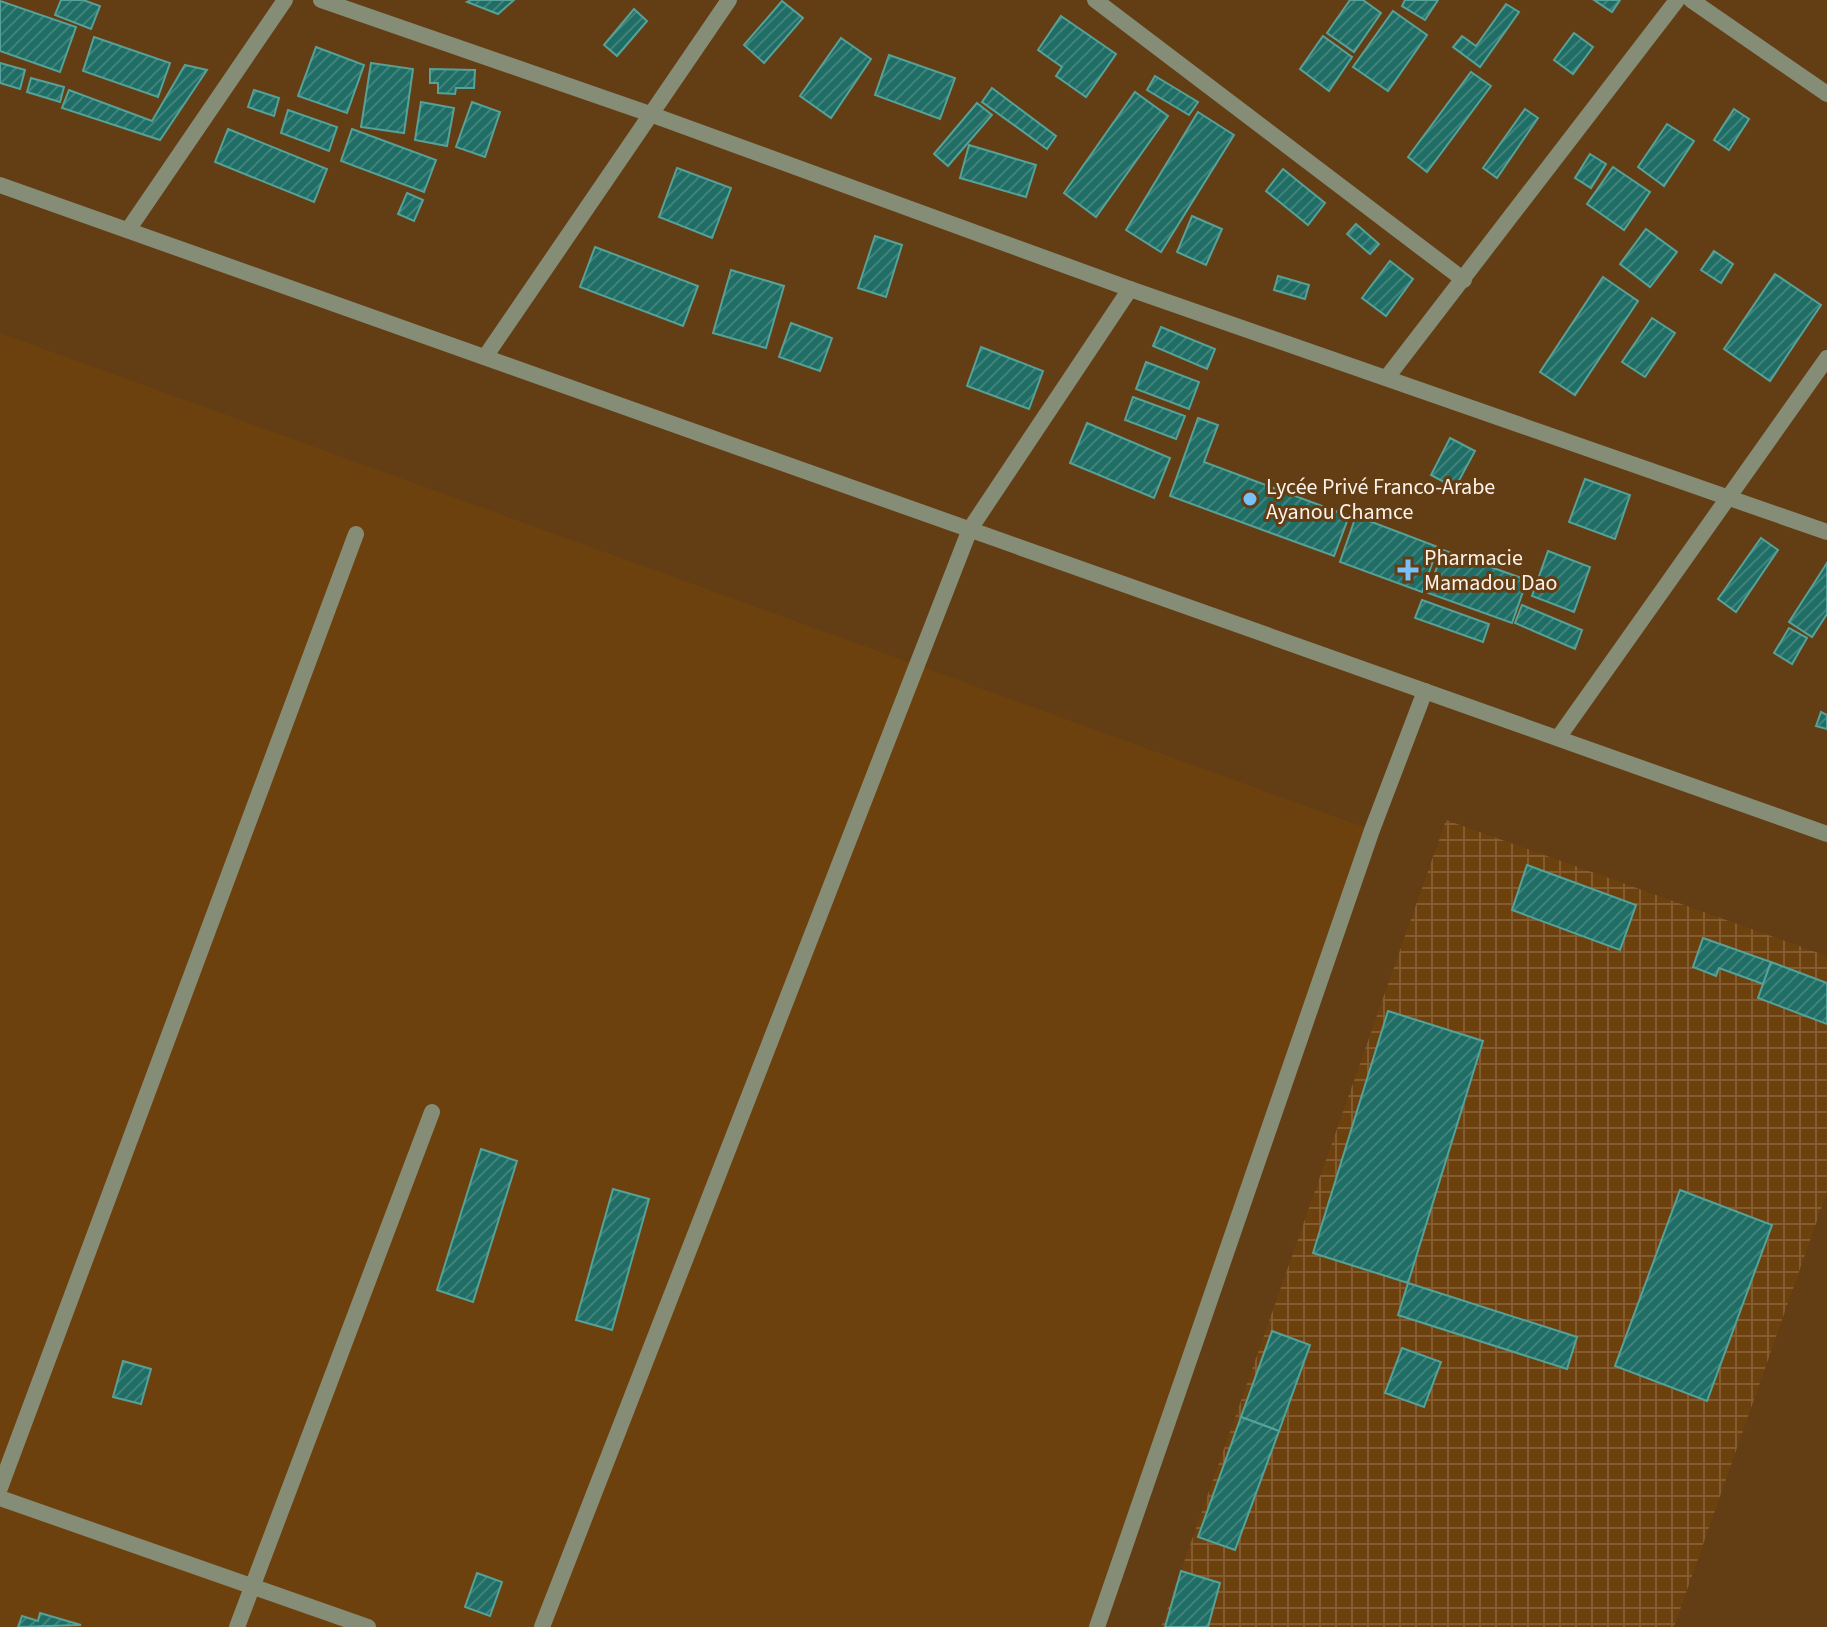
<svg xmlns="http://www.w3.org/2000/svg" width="1827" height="1627" viewBox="0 0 1827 1627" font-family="'Source Sans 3',sans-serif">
<defs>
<pattern id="industrial-grid" width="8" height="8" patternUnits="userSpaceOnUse" patternTransform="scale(2)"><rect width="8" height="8" fill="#6d410e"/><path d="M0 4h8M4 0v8" fill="none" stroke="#835d31"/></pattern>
<pattern id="building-hatch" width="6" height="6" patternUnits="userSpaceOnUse" patternTransform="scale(2)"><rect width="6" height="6" fill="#1e6e66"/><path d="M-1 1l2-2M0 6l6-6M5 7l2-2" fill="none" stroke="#40837c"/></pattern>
</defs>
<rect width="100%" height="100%" fill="#633d14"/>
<!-- built -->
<polygon fill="#6d410e" points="0,333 1372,830 1097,1627 0,1627"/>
<!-- industrial -->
<polygon fill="url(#industrial-grid)" points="1446,820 1827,956 1827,1192 1674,1627 1161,1627"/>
<!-- building -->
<g fill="url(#building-hatch)" stroke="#57a298" stroke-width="2">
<polygon points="61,0 83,0 100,6 91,29 55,15"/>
<polygon points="471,0 514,0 498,14 467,2"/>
<polygon points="1350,0 1363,0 1381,13 1354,52 1327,33"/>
<polygon points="1405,0 1438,0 1425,20 1402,6"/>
<polygon points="1594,0 1620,0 1612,12"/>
<polygon points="0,1 76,27 60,72 0,51"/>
<polygon points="782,1 803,18 764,63 744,45"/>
<polygon points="1506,4 1519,12 1480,67 1453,47 1462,36 1476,46"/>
<polygon points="634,9 647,21 617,56 604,45"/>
<polygon points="1393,11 1427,35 1388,91 1353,67"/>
<polygon points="1061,16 1116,54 1086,97 1056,76 1062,67 1038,50"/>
<polygon points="1574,33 1593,47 1573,74 1554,60"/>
<polygon points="1323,36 1352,57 1329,91 1300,69"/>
<polygon points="94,37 170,63 158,97 83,71"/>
<polygon points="841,38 871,59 831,118 800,96"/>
<polygon points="316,47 364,65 347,113 298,96"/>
<polygon points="889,55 955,78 940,119 875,95"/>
<polygon points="0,63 25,70 20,89 0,83"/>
<polygon points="371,63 413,69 404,133 361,127"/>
<polygon points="185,65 207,70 160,140 62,108 69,90 152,121"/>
<polygon points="430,69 475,70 474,88 456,88 455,94 438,93 438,83 430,83"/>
<polygon points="1471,72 1491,86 1427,172 1408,157"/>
<polygon points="1155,76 1198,102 1189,115 1147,90"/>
<polygon points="31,78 64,87 60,102 27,92"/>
<polygon points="992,88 1056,136 1047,149 982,102"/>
<polygon points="254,90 279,98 274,116 248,107"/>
<polygon points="1135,92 1168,116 1096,217 1064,193"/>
<polygon points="421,102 454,108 447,146 415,140"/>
<polygon points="472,102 500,112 485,157 456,147"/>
<polygon points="977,103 992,115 948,166 934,154"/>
<polygon points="1525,109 1538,118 1497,178 1483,168"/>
<polygon points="1734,109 1749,119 1729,150 1714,140"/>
<polygon points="288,110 337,127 329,151 281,133"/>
<polygon points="1198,112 1234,135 1161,252 1126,230"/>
<polygon points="1667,124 1694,141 1664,186 1638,167"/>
<polygon points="228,129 327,169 314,202 215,162"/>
<polygon points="352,129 436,160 424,192 341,161"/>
<polygon points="969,145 1036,165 1026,197 960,178"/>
<polygon points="1590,154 1606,164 1591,188 1575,178"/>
<polygon points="1613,167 1650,192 1624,230 1587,204"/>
<polygon points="677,168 731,188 712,238 659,217"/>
<polygon points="1283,169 1325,203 1308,225 1266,191"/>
<polygon points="407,193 423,200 414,221 398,214"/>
<polygon points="1192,216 1222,229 1206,265 1177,252"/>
<polygon points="1356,224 1379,244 1370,254 1347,234"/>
<polygon points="1646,229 1677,252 1650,287 1620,264"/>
<polygon points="875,236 902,245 886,297 858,288"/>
<polygon points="595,247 698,286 683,326 580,287"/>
<polygon points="1714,251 1733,264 1721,283 1701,270"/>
<polygon points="1390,261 1413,279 1386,316 1362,298"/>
<polygon points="731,270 784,286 766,348 713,333"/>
<polygon points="1775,274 1821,305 1770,381 1724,349"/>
<polygon points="1278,276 1309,285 1305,299 1274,290"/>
<polygon points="1603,277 1638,301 1575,395 1540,372"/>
<polygon points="1652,318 1675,333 1645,377 1622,362"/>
<polygon points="791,323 832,338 820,371 779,357"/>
<polygon points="1161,327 1215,349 1207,369 1153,346"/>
<polygon points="981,347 1043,371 1029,409 967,386"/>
<polygon points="1146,362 1199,382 1189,409 1136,389"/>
<polygon points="1133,397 1185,416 1176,439 1125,420"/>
<polygon points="1198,418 1218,425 1204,462 1349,516 1334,556 1170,496"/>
<polygon points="1087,423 1170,458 1154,498 1070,463"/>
<polygon points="1450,438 1475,451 1455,488 1431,475"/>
<polygon points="1585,479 1630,495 1615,539 1569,522"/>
<polygon points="1356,516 1438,547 1422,592 1340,562"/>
<polygon points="1761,538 1778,550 1736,612 1718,599"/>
<polygon points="1443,550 1527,580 1512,623 1428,593"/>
<polygon points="1548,551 1590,567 1574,612 1532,596"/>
<polygon points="1827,563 1827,614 1812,637 1789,622"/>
<polygon points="1422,600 1489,624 1483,642 1415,618"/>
<polygon points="1522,605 1582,630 1575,649 1515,623"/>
<polygon points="1789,628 1807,638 1792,664 1774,653"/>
<polygon points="1821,712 1827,715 1827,729 1816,726"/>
<polygon points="1527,865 1636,905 1620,950 1512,910"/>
<polygon points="1703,938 1771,962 1763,984 1719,968 1716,976 1693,967"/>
<polygon points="1771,962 1827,983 1827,1024 1758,998"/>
<polygon points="1388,1011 1483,1041 1408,1283 1313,1253"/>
<polygon points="481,1149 517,1161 473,1302 437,1290"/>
<polygon points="613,1189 649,1199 612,1330 576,1320"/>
<polygon points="1680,1190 1772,1225 1707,1401 1615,1366"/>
<polygon points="1408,1283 1577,1337 1567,1369 1398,1315"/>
<polygon points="1272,1331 1310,1345 1279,1431 1241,1417"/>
<polygon points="1402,1348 1441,1362 1424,1407 1385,1393"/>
<polygon points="123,1361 151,1369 141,1404 113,1397"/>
<polygon points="1241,1417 1279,1431 1235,1550 1198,1537"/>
<polygon points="1181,1571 1220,1583 1208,1627 1165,1627"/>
<polygon points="477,1573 502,1582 490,1616 465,1607"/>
<polygon points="40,1613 81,1625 18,1627 22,1616 38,1621"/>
</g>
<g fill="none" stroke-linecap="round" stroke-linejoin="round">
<!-- minor -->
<g stroke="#858d77" stroke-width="16">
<polyline points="321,0 650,114 1130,289 1827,532"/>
<polyline points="1095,0 1464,280"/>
<polyline points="1691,0 1827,94"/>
<polyline points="128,230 285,0"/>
<polyline points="1388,376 1677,0"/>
<polyline points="1558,738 1827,358"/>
<polyline points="0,1488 356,534"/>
<polyline points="0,1498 368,1627"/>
<polyline points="237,1627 432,1112"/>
<polyline points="542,1627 970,529 1130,289"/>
<polyline points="1097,1627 1372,830 1425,691"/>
</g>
<!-- tertiary -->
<g stroke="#858d77" stroke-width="16">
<polyline points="0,185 1827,834"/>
<polyline points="485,357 729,0"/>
</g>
</g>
<!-- markers -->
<g fill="#79bff8" stroke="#633d14" stroke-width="3">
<circle cx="1250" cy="499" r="8"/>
<path d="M1404 558h8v8h8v8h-8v8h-8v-8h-8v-8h8z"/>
</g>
<g text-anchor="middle" stroke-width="6" stroke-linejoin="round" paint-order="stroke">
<!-- poi labels -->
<g font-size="22" fill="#fcf2ea" stroke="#633d14" text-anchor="start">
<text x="1266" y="494">Lycée Privé Franco-Arabe<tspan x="1266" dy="25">Ayanou Chamce</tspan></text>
<text x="1424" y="565">Pharmacie<tspan x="1424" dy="25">Mamadou Dao</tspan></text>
</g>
</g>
</svg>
